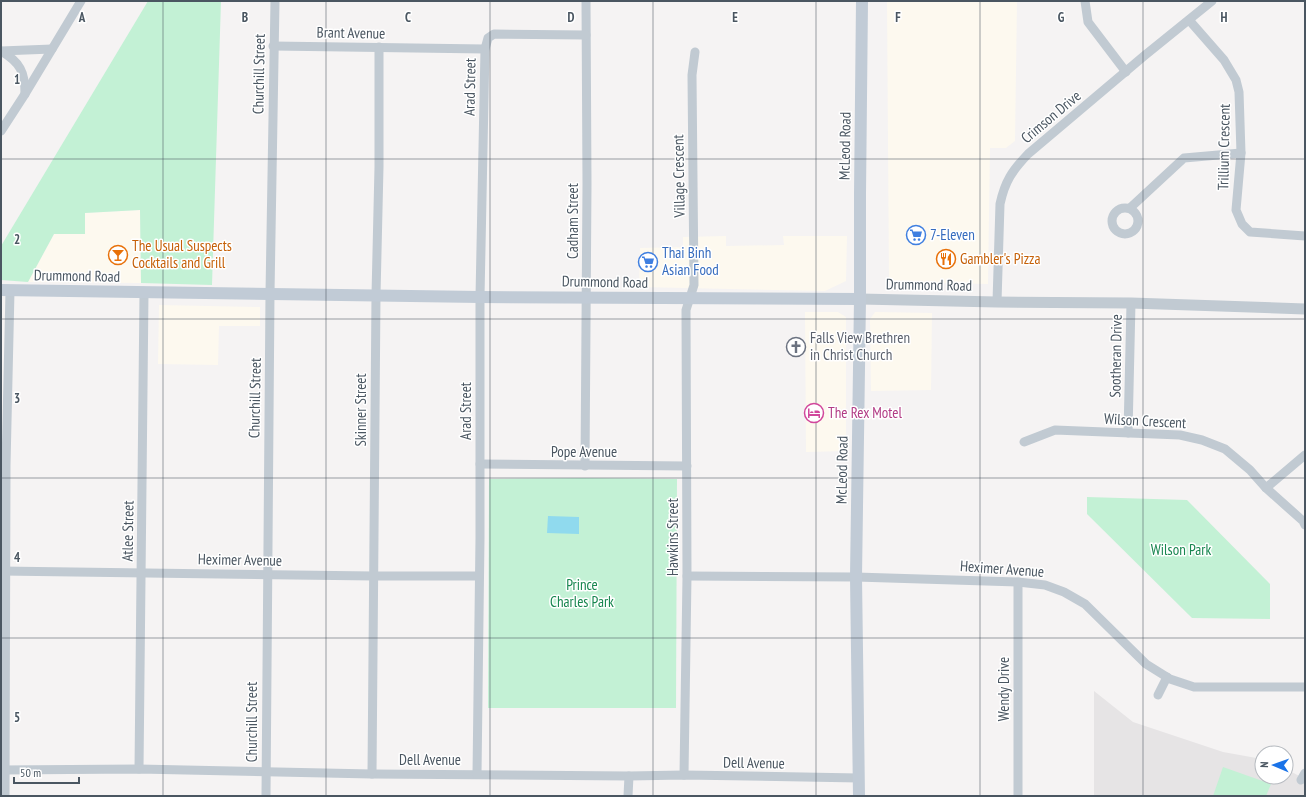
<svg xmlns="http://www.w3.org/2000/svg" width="1306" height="797" viewBox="0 0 1306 797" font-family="'PT Sans Narrow',sans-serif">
<rect width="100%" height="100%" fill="#f5f3f3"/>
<!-- commercial -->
<g fill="#fdf9ef">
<polygon points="887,1 1017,1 1015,141 1006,148 990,148 988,284 889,282"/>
<polygon points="140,210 141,283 28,282 54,234 85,213"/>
<polygon points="726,236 726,246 784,245 783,236 847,236 846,281 825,291 639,287 640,248 683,247 683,237"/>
<polygon points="159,305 260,307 260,326 219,326 218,365 158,364"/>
<polygon points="805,312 838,312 846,317 846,451 806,452"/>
<polygon points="875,312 932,313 931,390 871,391 870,319"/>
</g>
<!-- education -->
<polygon fill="#e6e4e5" points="1094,691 1133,722 1223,752 1262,759 1262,777 1286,777 1286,769 1305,779 1305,796 1094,796"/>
<!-- green -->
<g fill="#c3f1d5">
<polygon points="148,1 221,1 212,285 141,283 140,210 85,213 85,234 54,234 28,282 1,280 1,246"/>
<polygon points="583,478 677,479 676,708 488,708 489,479"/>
<polygon points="1087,497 1187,500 1270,584 1270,619 1192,618 1087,514"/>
<polygon points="1223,767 1271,784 1266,796 1213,796"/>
</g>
<!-- water -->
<polygon fill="#90daee" points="548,516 579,517 579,534 547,533"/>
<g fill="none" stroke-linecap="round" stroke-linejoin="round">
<!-- minor -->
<g stroke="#c1cad2" stroke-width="9">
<polyline points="1085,1 1088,22 1126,72"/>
<polyline points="1189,20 1224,60 1236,80 1239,92 1241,153 1236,210 1242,224 1250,232 1305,236"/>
<polyline points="273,46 485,49"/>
<path d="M1,51C20,62 25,72 25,94"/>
<polyline points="1,51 52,49"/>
<polyline points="1,131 25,94 81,1"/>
<circle cx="1125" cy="221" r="13"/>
<polyline points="1130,208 1184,158 1241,153"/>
<path d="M997,302L1000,204C1005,181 1012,171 1028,154L1144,56L1212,1"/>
<polyline points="1128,433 1131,303"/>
<polyline points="1024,442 1055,430 1180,435 1202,440 1225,449 1250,470 1266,488 1303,521 1305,525"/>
<polyline points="480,464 687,466"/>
<polyline points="585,466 587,184 586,1"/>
<polyline points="1266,488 1305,455"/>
<polyline points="1,571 374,576 478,576"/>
<polyline points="687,576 856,577 1018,582 1045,585 1064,592 1085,604 1146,664 1170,679 1194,687 1305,687"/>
<polyline points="1158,695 1167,677"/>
<polyline points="139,769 144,293"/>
<polyline points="1,770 139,769 372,774 629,776 684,775 859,778"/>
<polyline points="372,774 376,295 379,167 379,47"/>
<polyline points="477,774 480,538 480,297 485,49 488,38 494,34 586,35"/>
<polyline points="684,775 687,576 686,310 694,285 692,75 695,52"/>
<polyline points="1301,780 1305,773"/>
<polyline points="5,796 6,465 10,291"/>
<polyline points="266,796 270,293 275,1"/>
<polyline points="628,796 629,776"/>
<polyline points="1018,796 1018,582"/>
</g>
<!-- tertiary -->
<polyline stroke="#c1cad2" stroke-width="11" points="860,299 997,302 1131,303 1305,309"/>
<!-- secondary -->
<g stroke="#c1cbd6" stroke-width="12">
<polyline points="1,290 480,297 860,299"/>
<polyline points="859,796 856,577 860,299 860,194 862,1"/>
</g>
</g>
<!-- grid -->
<path fill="none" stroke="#4a5661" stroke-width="1" stroke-opacity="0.55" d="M163,1V796M326,1V796M490,1V796M653,1V796M816,1V796M980,1V796M1143,1V796M1,159H1305M1,319H1305M1,478H1305M1,638H1305"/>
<!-- icons -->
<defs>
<symbol id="supermarket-ring" viewBox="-11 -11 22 22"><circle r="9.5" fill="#fff" stroke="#3f7fe0" stroke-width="1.5"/><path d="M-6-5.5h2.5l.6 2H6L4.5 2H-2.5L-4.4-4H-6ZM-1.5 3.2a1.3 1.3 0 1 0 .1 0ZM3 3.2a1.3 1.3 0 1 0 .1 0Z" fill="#3f7fe0"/></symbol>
<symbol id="bar-ring" viewBox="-11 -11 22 22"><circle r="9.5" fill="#fff" stroke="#e8710a" stroke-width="1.5"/><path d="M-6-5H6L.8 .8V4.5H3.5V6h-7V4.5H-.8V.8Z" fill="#e8710a"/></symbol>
<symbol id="restaurant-ring" viewBox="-11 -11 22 22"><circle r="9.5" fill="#fff" stroke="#e8710a" stroke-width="1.5"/><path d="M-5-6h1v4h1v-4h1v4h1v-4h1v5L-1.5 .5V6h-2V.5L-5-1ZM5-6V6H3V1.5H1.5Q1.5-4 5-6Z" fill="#e8710a"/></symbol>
<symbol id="church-ring" viewBox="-11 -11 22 22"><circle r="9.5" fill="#fff" stroke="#6b7280" stroke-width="1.5"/><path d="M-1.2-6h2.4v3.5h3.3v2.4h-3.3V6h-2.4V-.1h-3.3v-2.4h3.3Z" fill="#6b7280"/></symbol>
<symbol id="hotel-ring" viewBox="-11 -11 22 22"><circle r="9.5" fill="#fff" stroke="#d1479c" stroke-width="1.5"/><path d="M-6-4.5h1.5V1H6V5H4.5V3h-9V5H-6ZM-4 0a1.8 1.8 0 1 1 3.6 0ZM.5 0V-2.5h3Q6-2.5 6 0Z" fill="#d1479c"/></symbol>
</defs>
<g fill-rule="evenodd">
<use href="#supermarket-ring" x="905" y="224" width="22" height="22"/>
<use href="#bar-ring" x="107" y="244" width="22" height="22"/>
<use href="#restaurant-ring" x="935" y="248" width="22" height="22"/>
<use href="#supermarket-ring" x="637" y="251" width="22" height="22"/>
<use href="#church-ring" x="785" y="336" width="22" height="22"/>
<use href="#hotel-ring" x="803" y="402" width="22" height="22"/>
</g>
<g text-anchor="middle" stroke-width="3" stroke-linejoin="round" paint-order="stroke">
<!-- street labels -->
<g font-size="15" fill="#4a5661" stroke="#fff">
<text transform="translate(351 33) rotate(1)" y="5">Brant Avenue</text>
<text transform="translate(259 74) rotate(-89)" y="5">Churchill Street</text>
<text transform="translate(470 87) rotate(-89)" y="5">Arad Street</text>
<text transform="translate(1051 117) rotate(-40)" y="5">Crimson Drive</text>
<text transform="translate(845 146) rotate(-89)" y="5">McLeod Road</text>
<text transform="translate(1224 147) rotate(-89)" y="5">Trillium Crescent</text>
<text transform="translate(679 176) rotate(-91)" y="5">Village Crescent</text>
<text transform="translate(573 221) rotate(-90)" y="5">Cadham Street</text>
<text transform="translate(77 276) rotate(1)" y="5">Drummond Road</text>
<text transform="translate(605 282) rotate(1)" y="5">Drummond Road</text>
<text transform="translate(929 285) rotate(1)" y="5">Drummond Road</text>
<text transform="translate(1116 356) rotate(-89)" y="5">Sootheran Drive</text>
<text transform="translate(255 398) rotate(-89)" y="5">Churchill Street</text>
<text transform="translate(361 410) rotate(-90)" y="5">Skinner Street</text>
<text transform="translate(466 411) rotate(-90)" y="5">Arad Street</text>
<text transform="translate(1145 421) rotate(3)" y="5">Wilson Crescent</text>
<text x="584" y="457">Pope Avenue</text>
<text transform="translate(842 470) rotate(-89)" y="5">McLeod Road</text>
<text transform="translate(128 531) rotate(-89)" y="5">Atlee Street</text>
<text transform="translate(673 537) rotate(-90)" y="5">Hawkins Street</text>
<text transform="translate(240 560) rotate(1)" y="5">Heximer Avenue</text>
<text transform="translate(1002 569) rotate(4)" y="5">Heximer Avenue</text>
<text transform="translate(1004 689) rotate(-90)" y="5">Wendy Drive</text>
<text transform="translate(252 722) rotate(-90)" y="5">Churchill Street</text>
<text x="430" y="765">Dell Avenue</text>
<text transform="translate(754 763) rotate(1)" y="5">Dell Avenue</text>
</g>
<!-- shop labels -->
<g font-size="15" fill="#366cbe" stroke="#fff" text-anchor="start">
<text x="930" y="240">7-Eleven</text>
<text x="662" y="258">Thai Binh<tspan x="662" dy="17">Asian Food</tspan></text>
</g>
<!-- food labels -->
<g font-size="15" fill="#c56008" stroke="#fff" text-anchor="start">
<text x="132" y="251">The Usual Suspects<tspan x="132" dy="17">Cocktails and Grill</tspan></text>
<text x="960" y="264">Gambler's Pizza</text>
</g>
<!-- worship labels -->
<g font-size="15" fill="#5b616d" stroke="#fff" text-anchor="start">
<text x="810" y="343">Falls View Brethren<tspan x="810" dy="17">in Christ Church</tspan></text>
</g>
<!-- hotel labels -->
<g font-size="15" fill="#b23c85" stroke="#fff" text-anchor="start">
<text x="828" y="418">The Rex Motel</text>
</g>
<!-- park labels -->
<g font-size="15" fill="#17864f" stroke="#fff">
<text x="1181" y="555">Wilson Park</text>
<text x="582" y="590">Prince<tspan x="582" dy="17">Charles Park</tspan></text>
</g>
</g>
<g font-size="13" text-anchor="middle" font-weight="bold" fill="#4a5661" stroke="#fff" stroke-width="3" stroke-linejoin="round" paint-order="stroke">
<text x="82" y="22">A</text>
<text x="245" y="22">B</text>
<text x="408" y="22">C</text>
<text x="571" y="22">D</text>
<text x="735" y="22">E</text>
<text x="898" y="22">F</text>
<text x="1061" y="22">G</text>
<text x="1224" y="22">H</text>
<text x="17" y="84">1</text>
<text x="17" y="244">2</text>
<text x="17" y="403">3</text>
<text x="17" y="562">4</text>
<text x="17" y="722">5</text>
</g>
<!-- border -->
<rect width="1306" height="797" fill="none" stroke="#4a5661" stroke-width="4"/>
<!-- north arrow -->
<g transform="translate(1274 765) rotate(272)"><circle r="19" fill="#ffffff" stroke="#b7bbc0"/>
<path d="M0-3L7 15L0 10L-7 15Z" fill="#1a73e8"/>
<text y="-6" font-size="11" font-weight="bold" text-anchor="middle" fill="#4a5661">N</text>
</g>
<!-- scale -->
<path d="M14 777v6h65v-6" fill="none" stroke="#4a5661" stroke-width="2"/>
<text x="20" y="777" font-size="12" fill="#4a5661" stroke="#ffffff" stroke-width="3" paint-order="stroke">50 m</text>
</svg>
